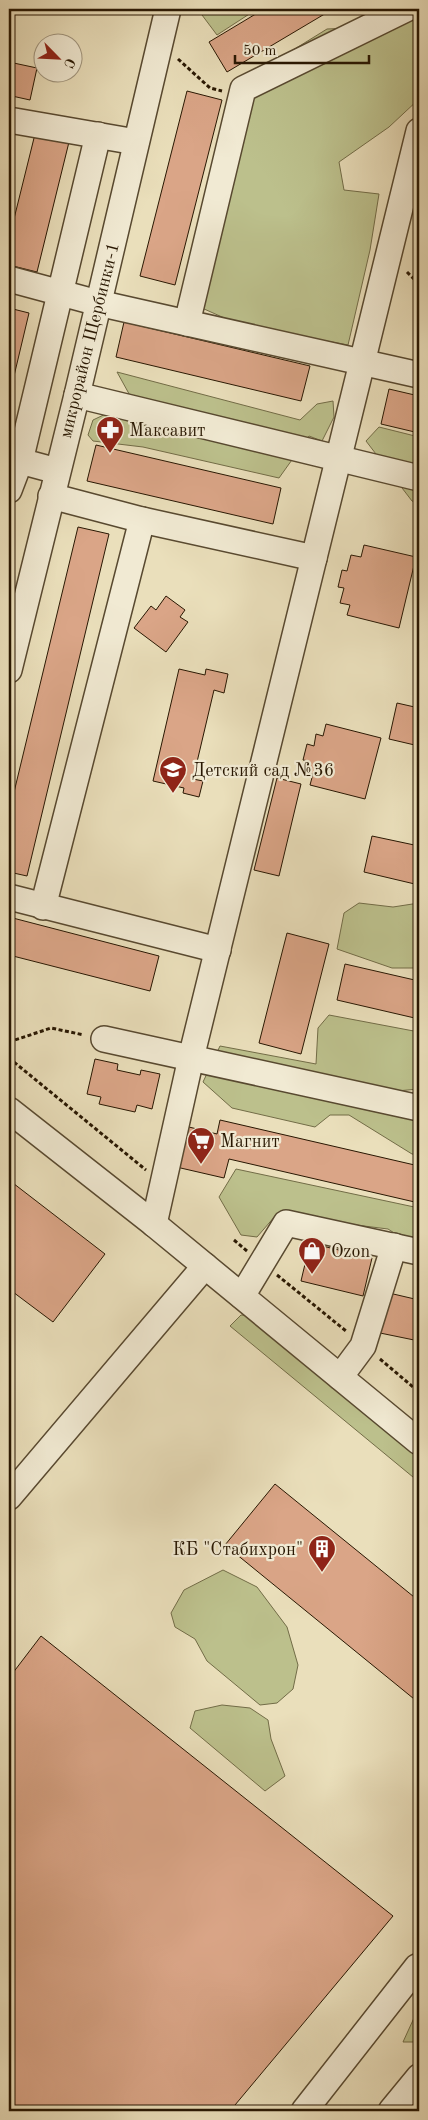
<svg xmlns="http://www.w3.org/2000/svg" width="428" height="2120" viewBox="0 0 428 2120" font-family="'Old Standard TT',serif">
<rect width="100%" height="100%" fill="#eadfbb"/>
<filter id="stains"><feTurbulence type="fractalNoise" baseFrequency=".004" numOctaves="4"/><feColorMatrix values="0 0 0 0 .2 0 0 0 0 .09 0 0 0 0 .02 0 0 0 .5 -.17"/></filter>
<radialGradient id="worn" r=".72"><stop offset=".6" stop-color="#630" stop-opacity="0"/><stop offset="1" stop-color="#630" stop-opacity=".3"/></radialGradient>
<!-- green -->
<g fill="#bcc08c" stroke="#726c47">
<polygon points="204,9 257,9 217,35 202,15"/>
<polygon points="379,9 419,9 419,99 389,127 339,162 344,190 379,194 370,250 348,345 240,325 184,300 251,76 327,29 398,26"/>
<polygon points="117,372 300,420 317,404 333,401 334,417 322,441 309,436 279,478 143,447 93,441 88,435 93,420 133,401"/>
<polygon points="379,427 419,437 419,504 412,501 366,441"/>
<polygon points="359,903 393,907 419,903 419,968 392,968 337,949 344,913"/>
<polygon points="329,1015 419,1032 419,1089 385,1092 419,1116 419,1155 412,1154 349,1115 330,1115 315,1127 232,1108 203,1082 220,1046 316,1064 318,1028"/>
<polygon points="236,1169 419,1208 419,1249 388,1229 276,1215 257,1237 241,1235 219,1197"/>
<polygon points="241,1315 254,1316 419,1452 419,1482 230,1326"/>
<polygon points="223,1570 257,1587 287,1627 298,1665 293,1689 277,1703 260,1705 207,1661 195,1639 175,1627 171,1613 184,1590"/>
<polygon points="222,1705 250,1708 268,1720 271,1739 285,1776 265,1791 190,1728 195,1711"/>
<polygon points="419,2007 419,2042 403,2042"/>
</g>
<!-- building -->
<g fill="#daa587" stroke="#281702">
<polygon points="264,9 333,9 227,72 209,42"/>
<polygon points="9,62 37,68 30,100 12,96 9,107"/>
<polygon points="187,91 222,100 175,285 140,276"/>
<polygon points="35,134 69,142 37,272 9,265 9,239"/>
<polygon points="9,308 29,313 9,397"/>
<polygon points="124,322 310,366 301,401 116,357"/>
<polygon points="389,389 419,396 419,433 381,424"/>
<polygon points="96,445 281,488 273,524 87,481"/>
<polygon points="78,527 109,534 27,876 9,872 9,813"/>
<polygon points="364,545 416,557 399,628 347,615 350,605 340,603 344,588 338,587 342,570 347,571 351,555 361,557"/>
<polygon points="166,596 185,610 180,617 188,622 166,652 134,628 151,606 156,610"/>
<polygon points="179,669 205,675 206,669 228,674 224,693 214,690 193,779 203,781 199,797 183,793 184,788 153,781"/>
<polygon points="397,703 419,708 419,746 389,739"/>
<polygon points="326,724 381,738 365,799 310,785 313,774 306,772 309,761 303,760 307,744 314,746 316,734 323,736"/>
<polygon points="277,778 301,784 279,876 254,870"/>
<polygon points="372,836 419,846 419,885 364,872"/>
<polygon points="9,917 159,956 150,991 9,955"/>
<polygon points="287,933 329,944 301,1054 259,1043"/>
<polygon points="345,964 419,981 419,1019 337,1000"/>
<polygon points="95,1059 118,1064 117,1070 140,1075 141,1070 160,1074 152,1109 137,1105 135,1112 99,1104 101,1097 87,1094"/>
<polygon points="220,1120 419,1166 419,1203 229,1159 224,1178 172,1166 181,1125 217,1134"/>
<polygon points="9,1180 105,1254 53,1322 9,1289"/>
<polygon points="310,1243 372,1258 363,1296 301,1281"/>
<polygon points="389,1293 419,1300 419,1341 380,1333"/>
<polygon points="275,1484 419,1601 419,1703 225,1545"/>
<polygon points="41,1636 393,1916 230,2111 9,2111 9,1678"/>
</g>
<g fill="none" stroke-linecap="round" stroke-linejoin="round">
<defs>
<g id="minor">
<polyline points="9,120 136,142"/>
<polyline points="9,279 98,303 419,375"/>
<polyline points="187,323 243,89 406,9"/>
<polyline points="77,395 419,478"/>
<polyline points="57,471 20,461 98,135"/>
<polyline points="9,490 17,469"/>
<polyline points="51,496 142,520 314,558"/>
<polyline points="9,670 77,395 168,9"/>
<polyline points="9,897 218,950"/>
<polyline points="43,907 142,520"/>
<polyline points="104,1039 419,1108"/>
<polyline points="9,1110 154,1224 419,1442"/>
<polyline points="154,1224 191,1058 419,131"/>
<polyline points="242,1296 286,1223 419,1252"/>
<polyline points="340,1377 363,1346 394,1246"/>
<polyline points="9,1497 205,1266"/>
<polyline points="304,2111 417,1967"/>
<polyline points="391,2111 419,2077"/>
</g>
</defs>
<!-- minor casing -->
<use href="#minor" stroke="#584930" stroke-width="28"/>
<!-- path -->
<g stroke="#281702" stroke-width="3" stroke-dasharray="4 2.5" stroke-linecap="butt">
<polyline points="178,59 210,88 222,91"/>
<polyline points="407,272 419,284"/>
<polyline points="9,1042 51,1028 84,1035"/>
<polyline points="9,1058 146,1170"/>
<polyline points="234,1240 247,1251"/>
<polyline points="277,1275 346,1331"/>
<polyline points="380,1359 419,1392"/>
</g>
<!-- minor -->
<use href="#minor" stroke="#f1ead3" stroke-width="25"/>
</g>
<!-- icons -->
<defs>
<symbol id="pharmacy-pin" viewBox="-11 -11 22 30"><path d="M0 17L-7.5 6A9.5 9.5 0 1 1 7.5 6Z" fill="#8f2418" stroke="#f1ead3"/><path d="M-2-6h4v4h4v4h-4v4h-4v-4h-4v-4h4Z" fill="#fff"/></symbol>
<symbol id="school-pin" viewBox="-11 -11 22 30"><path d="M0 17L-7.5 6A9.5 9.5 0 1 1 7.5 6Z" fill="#8f2418" stroke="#f1ead3"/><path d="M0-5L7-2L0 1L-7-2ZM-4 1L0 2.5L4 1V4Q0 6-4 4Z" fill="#fff"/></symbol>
<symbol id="supermarket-pin" viewBox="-11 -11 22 30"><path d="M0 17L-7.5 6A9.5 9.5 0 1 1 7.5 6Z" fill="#8f2418" stroke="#f1ead3"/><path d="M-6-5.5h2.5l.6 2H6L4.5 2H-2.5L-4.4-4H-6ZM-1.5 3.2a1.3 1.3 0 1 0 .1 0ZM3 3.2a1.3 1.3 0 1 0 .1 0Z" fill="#fff"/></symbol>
<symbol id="shop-pin" viewBox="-11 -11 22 30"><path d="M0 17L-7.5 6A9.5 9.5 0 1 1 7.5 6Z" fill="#8f2418" stroke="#f1ead3"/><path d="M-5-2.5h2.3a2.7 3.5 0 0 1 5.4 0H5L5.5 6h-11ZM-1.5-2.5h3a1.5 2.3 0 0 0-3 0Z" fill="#fff"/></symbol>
<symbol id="building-pin" viewBox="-11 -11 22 30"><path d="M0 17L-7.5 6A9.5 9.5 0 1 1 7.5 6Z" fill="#8f2418" stroke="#f1ead3"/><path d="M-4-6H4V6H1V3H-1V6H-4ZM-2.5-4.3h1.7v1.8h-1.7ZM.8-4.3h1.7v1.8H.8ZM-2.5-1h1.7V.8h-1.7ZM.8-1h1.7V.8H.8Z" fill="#fff"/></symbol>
</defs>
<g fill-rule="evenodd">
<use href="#pharmacy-pin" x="94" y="414" width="32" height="43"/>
<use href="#school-pin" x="157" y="754" width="32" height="43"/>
<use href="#supermarket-pin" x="185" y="1125" width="32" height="43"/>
<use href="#shop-pin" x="296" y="1235" width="32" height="43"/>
<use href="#building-pin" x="306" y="1533" width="32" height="43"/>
</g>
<g text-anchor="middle" stroke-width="4.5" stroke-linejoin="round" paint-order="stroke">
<!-- street labels -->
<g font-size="18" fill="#281702" stroke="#f1ead3">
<text transform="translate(89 340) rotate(-76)" y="6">микрорайон Щербинки-1</text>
</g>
<!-- poi labels -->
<g font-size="18" fill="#281702" stroke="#f1ead3" text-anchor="start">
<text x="129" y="436">Максавит</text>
<text x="192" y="776">Детский сад №36</text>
<text x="220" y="1147">Магнит</text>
<text x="331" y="1257">Ozon</text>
<text x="303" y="1555" text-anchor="end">КБ "Стабихрон"</text>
</g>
</g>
<!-- margin -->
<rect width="428" height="2120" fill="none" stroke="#eadfbb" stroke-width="30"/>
<rect x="10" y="10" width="408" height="2100" fill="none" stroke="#281702" stroke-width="2.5"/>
<rect x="15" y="15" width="398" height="2090" fill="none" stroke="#281702"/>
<!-- north arrow -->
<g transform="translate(58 58) rotate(114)"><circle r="24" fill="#f1ead3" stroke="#a1967f"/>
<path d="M0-4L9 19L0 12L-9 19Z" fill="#8f2418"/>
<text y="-8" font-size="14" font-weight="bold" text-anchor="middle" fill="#281702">С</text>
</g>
<!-- scale -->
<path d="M235 55v8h134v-8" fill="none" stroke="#281702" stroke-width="2.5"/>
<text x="243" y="55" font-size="15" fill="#281702" stroke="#f1ead3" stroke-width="4" paint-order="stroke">50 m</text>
<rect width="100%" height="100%" filter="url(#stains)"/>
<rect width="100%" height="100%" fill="url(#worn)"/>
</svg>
